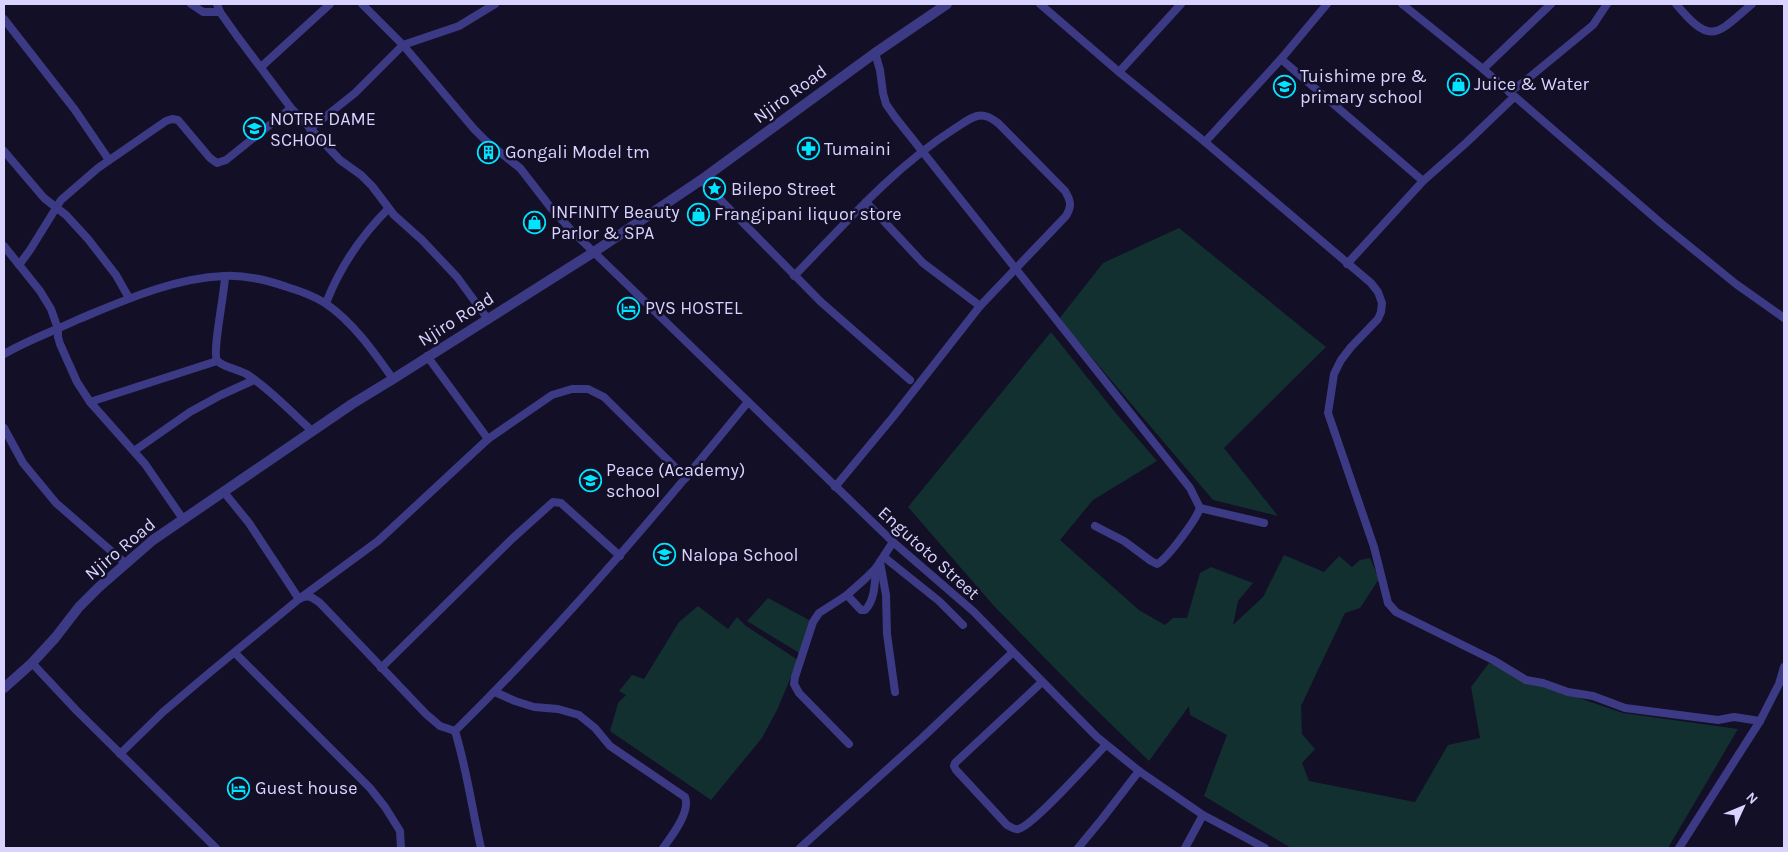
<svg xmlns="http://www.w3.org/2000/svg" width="1788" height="852" viewBox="0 0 1788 852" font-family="Karla,sans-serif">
<rect width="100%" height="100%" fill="#130f26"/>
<!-- green -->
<g fill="#12302f">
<polygon points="1179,228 1326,347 1224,448 1278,516 1213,500 1059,319 1103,263"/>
<polygon points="1051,332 1114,411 1157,461 1093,500 1060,540 1139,610 1165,625 1173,618 1187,618 1200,573 1211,567 1253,583 1238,601 1233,625 1263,597 1284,555 1324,572 1339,556 1352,567 1360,560 1370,558 1379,579 1360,608 1345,613 1301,706 1302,734 1315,749 1302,763 1309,781 1415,802 1448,745 1480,738 1471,687 1489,663 1541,685 1623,713 1738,729 1668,848 1291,848 1204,796 1227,735 1190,715 1189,706 1149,761 1081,695 994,606 908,507"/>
<polygon points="768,598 811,621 801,654 747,621"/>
<polygon points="698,606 728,629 737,617 746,626 798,660 778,708 762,738 711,800 610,731 618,703 626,695 619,691 632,675 644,679 679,622"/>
</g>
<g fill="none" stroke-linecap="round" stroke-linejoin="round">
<!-- minor -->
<g stroke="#3d3a85" stroke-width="8">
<polyline points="191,4 203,12 220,12"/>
<polyline points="217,4 220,12 237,36 291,108 340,160 361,175 372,186 394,215 422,240 457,277 487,318"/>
<polyline points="362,4 403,45 474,129 487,142 520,168 551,208 573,232 893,542 973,611 1097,737 1139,771 1203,815 1265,848"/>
<polyline points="1040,4 1119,72 1205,142 1371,283 1378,292 1382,303 1381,312 1378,319 1351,347 1341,360 1334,374 1328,413 1374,547 1388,603 1396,612 1493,660 1526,680 1543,683 1568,692 1593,696 1625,708 1718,720 1734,717 1760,721"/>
<polyline points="1402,4 1483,69 1662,224 1736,284 1784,318"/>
<path d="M1676,4C1711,46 1716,35 1752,4"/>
<polyline points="4,19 75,110 109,160"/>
<path d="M875,53L880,70L883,93L886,104L895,117L1190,488L1200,508C1196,520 1167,559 1157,564L1151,561L1124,541L1095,526"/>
<polyline points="1281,59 1423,181"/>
<polyline points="261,67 330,4"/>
<polyline points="1483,69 1551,4"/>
<polyline points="1119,72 1181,4"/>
<polyline points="1509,92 1525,81 1593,25 1607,4"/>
<polyline points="310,129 355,93 403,45 459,26 495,4"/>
<polyline points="1205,142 1281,59 1327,4"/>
<polyline points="4,151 44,198 66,215 88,239 116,275 129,298"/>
<polyline points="701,180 821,302 910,380"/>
<polyline points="866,202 923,263 980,306"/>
<polyline points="4,246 40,291 51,309 58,329 58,337 60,344 77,382 90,402 145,464 183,519"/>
<polyline points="1347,264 1423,181 1466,143 1514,97"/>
<polyline points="19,265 30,250 61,200 98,168 166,121 172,119 178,120 210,158 217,163 226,160 291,108"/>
<path d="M225,276C225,291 212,352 217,360C220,366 240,370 248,375C271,390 291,412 312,431"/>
<path d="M794,276C844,225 893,168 954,129C961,125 969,118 977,116C985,114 991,118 998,123L1065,191C1071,201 1072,206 1066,216L980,306L893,417L835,487"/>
<path d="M326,303C340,267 360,237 388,209"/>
<path d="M4,354C28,340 54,331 79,319C125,300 174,278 224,276C245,275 267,280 287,287C300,291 314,296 325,303C353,322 374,352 393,379"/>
<polyline points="427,356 488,439"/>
<polyline points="90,402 217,361"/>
<polyline points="4,428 23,463 56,503 125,563"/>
<polyline points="134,451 190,412 221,395 254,380"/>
<path d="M223,491L249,523L299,599C308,594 312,597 320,603L426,714L440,726L455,731"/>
<polyline points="1200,508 1264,523"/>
<polyline points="884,557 939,601 963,625"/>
<polyline points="880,562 886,595 887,634 895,692"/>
<path d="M847,595L861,610H865C875,601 875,581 876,568"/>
<polyline points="235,653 370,788 385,807 400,831 401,848"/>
<polyline points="32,663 76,710 216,848"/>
<polyline points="381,668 513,538 553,502 561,503 620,556"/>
<path d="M1042,682L955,763L954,766L956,770L1007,825C1011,827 1014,830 1018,829C1032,827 1092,759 1106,745"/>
<path d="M495,692L515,701L534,707L558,709L579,715L595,728L610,746L685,797C691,812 671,837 663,848"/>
<polyline points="849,744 799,693 794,684 795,677 813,622 819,613 847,595 866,578 876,568 893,542"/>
<polyline points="120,754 163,712 208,674 299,599 378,541 488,439 552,395 572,389 588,389 604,397 686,478"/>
<path d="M481,848C472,809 467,770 455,731C560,628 655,516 748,402"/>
<polyline points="800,848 922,738 1012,653"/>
<polyline points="1078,848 1102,819 1139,771"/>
<polyline points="1185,848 1203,815"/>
<polyline points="1679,848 1760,721 1779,684 1784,667"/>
</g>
<!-- tertiary -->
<polyline stroke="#3d3a85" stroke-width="10" points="4,688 32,663 55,638 79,607 99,587 153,540 352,404 393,379 594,252 701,180 875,53 947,4"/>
</g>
<!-- icons -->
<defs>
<symbol id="shop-ring" viewBox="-11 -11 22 22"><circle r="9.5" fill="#130f26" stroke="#00e5ff" stroke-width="1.5"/><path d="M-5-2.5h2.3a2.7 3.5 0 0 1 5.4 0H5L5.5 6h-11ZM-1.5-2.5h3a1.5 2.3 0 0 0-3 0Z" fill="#00e5ff"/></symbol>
<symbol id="school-ring" viewBox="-11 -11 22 22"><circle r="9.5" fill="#130f26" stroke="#00e5ff" stroke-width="1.5"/><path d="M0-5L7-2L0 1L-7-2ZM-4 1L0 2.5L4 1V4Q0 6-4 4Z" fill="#00e5ff"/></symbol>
<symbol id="pharmacy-ring" viewBox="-11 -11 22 22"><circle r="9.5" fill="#130f26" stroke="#00e5ff" stroke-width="1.5"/><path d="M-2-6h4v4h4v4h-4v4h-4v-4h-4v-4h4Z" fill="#00e5ff"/></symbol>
<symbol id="building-ring" viewBox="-11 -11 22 22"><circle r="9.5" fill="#130f26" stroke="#00e5ff" stroke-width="1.5"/><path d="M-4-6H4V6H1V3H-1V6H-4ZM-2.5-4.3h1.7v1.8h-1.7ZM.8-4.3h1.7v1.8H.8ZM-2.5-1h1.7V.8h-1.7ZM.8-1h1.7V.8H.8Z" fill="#00e5ff"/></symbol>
<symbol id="sight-ring" viewBox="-11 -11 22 22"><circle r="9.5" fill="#130f26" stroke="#00e5ff" stroke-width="1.5"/><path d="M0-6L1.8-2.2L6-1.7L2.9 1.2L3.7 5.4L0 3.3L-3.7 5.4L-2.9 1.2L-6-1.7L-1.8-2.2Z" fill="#00e5ff"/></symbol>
<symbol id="hotel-ring" viewBox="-11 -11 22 22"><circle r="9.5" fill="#130f26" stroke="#00e5ff" stroke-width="1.5"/><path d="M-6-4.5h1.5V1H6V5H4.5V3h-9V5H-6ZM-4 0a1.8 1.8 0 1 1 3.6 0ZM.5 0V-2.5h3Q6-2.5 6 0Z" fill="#00e5ff"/></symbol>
</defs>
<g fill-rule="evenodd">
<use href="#shop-ring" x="1446" y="72" width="25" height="25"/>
<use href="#school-ring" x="1272" y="74" width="25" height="25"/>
<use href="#school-ring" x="242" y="116" width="25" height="25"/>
<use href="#pharmacy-ring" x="796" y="136" width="25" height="25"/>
<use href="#building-ring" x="476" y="140" width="25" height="25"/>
<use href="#sight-ring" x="702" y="176" width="25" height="25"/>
<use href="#shop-ring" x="686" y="202" width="25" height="25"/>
<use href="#shop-ring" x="522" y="210" width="25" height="25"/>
<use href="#hotel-ring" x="616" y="296" width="25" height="25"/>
<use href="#school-ring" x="578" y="468" width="25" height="25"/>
<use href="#school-ring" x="652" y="542" width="25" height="25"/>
<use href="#hotel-ring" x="226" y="776" width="25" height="25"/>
</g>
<g text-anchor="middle" stroke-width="5" stroke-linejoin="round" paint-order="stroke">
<!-- poi labels -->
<g font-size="18" fill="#d9d4ff" stroke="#130f26" text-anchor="start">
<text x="1300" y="82">Tuishime pre &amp;<tspan x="1300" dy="21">primary school</tspan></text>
<text x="1474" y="90">Juice &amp; Water</text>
<text x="270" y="125">NOTRE DAME<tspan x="270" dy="21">SCHOOL</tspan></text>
<text x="824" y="155">Tumaini</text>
<text x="505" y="158">Gongali Model tm</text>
<text x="731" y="195">Bilepo Street</text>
<text x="551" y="218">INFINITY Beauty<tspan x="551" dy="21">Parlor &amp; SPA</tspan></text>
<text x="714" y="220">Frangipani liquor store</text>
<text x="645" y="314">PVS HOSTEL</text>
<text x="606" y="476">Peace (Academy)<tspan x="606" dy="21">school</tspan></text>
<text x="681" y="561">Nalopa School</text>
<text x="255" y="794">Guest house</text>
</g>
<!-- street labels -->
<g font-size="18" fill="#d9d4ff" stroke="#130f26">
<text transform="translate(790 94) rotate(-36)" y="6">Njiro Road</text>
<text transform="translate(456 319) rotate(-32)" y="6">Njiro Road</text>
<text transform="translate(120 549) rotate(-40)" y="6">Njiro Road</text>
<text transform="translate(929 553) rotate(42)" y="6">Engutoto Street</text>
</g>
</g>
<!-- border -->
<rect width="1788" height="852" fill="none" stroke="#d9d4ff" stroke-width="10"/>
<!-- north arrow -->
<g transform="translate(1743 807) rotate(46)" stroke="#130f26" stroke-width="4" paint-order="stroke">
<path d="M0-4L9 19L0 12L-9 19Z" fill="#d9d4ff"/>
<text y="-8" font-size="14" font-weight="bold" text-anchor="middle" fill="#d9d4ff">N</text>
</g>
</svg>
